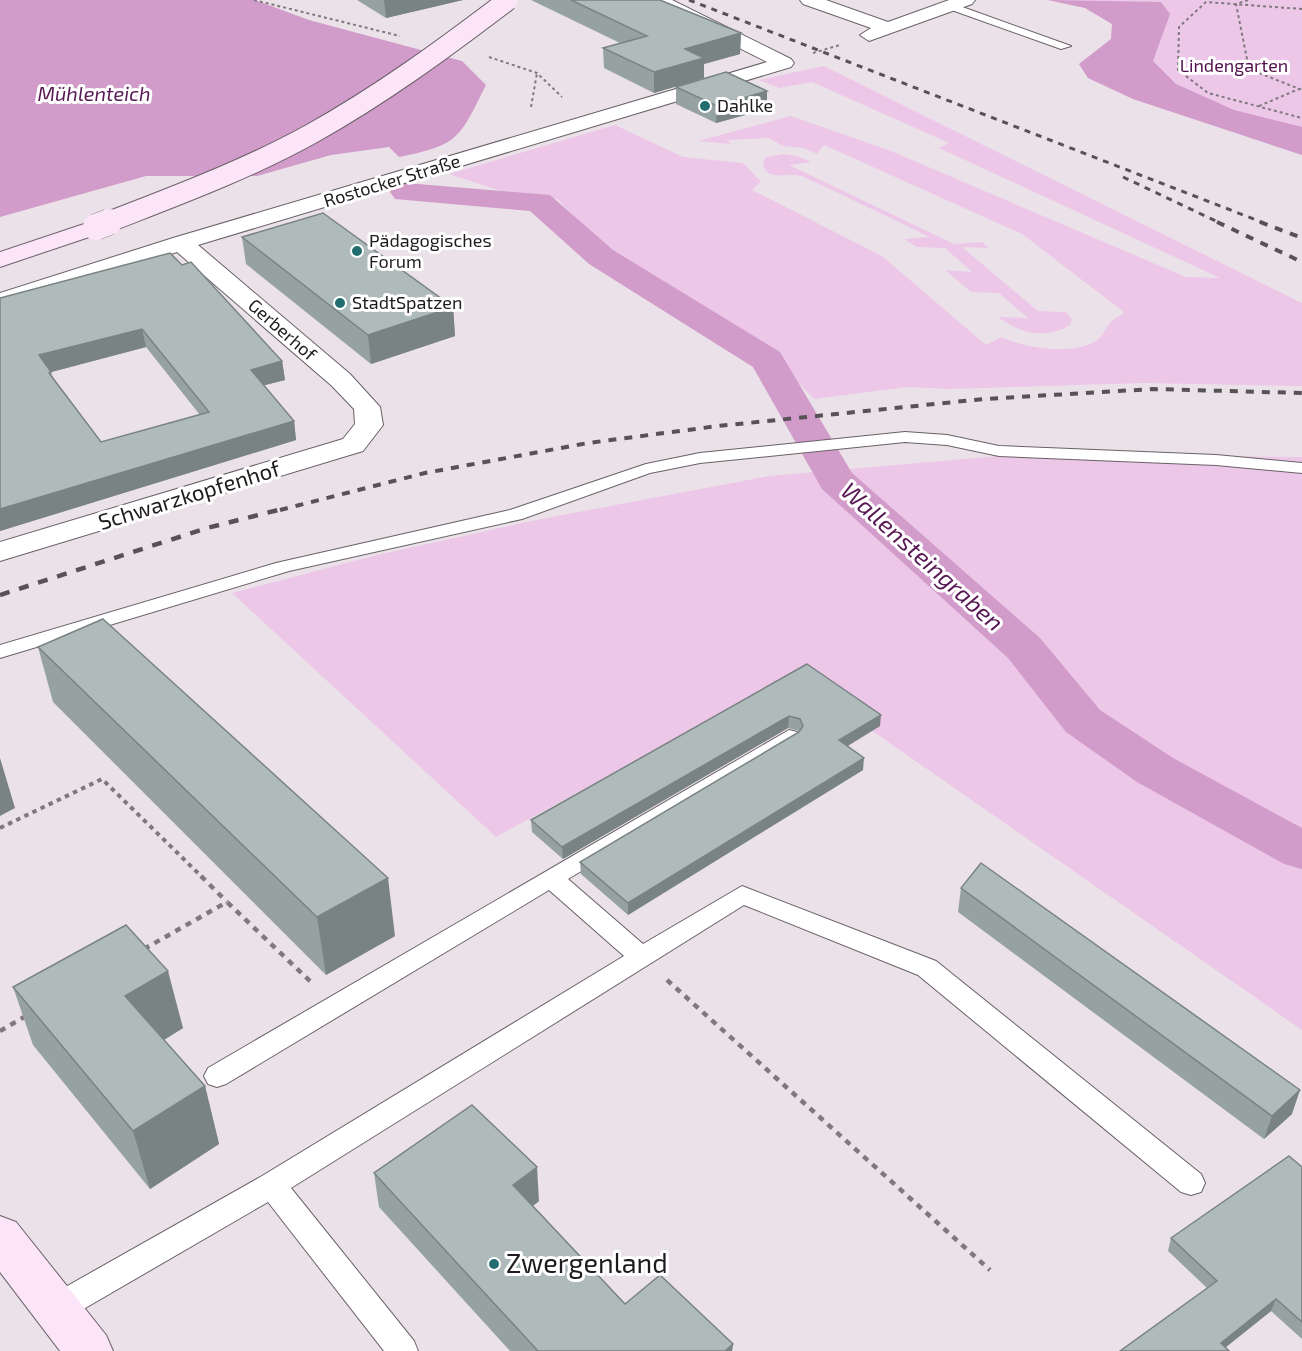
<svg xmlns="http://www.w3.org/2000/svg" width="1302" height="1351" viewBox="0 0 1302 1351" font-family="'Exo 2',sans-serif">
<rect width="100%" height="100%" fill="#ebe2e9"/>
<!-- green -->
<g fill="#edc7e7">
<polygon points="1048,0 1302,0 1302,155 1133,99 1088,78 1079,64 1111,39 1112,24 1085,8"/>
<path d="M824,66L1302,303V386L1144,383L949,389L908,387L814,399L768,352L610,252L557,199L513,195L449,174L615,125L683,157L742,163C750,168 753,175 761,181L752,190L882,256L986,345L1001,337C1025,348 1065,354 1090,344C1102,340 1103,332 1109,324C1112,319 1120,316 1124,312L1022,234L824,145L817,154L803,148L783,146L769,138L727,140L731,144L698,141L791,116L891,151L1186,277L1220,278L939,148L949,143L812,82L780,88L759,80Z"/>
<path d="M783,154L797,156L812,162L789,165L954,244L982,242L989,248L962,247L1038,311L1066,312L1072,320L1070,325C1046,340 1019,333 998,317L1028,318L999,293L971,292L945,270L972,272L945,248L917,247L904,239L929,237C888,216 846,197 804,177C790,170 764,185 763,161L767,157Z"/>
<polygon points="1020,454 1302,457 1302,1030 792,675 496,837 232,593 377,555 536,520 769,476"/>
</g>
<!-- water -->
<g fill="#d19bca">
<path d="M0,0H255L309,20L462,61L486,85C459,139 459,145 399,157L389,147L331,155L257,176H146L0,217Z"/>
<polygon points="1048,0 1161,2 1170,14 1153,61 1176,84 1234,110 1302,127 1302,155 1133,99 1088,78 1079,64 1111,39 1112,24 1085,8"/>
</g>
<g fill="none" stroke-linecap="round" stroke-linejoin="round">
<!-- canal -->
<polygon fill="#d19bca" fill-rule="evenodd" points="406,183 550,195 613,250 780,352 852,473 1040,638 1100,710 1173,758 1302,828 1302,869 1284,864 1137,782 1066,732 1008,658 822,489 753,367 589,264 530,211 395,199 390,192 395,185"/>
<defs>
<g id="lane">
<polygon points="946,4 954,4 1071,46 1061,49 946,8"/>
<polygon points="905,432 947,435 999,446 1216,455 1302,463 1302,473 1216,465 999,456 947,445 905,442 700,463 650,473 522,519 289,571 0,658 0,645 276,563 510,510 646,464 700,453"/>
<polygon points="789,730 797,732 800,737 797,742 568,879 643,944 742,886 936,961 1201,1174 1205,1183 1201,1192 1191,1195 1181,1192 918,975 744,905 291,1188 414,1341 418,1351 384,1351 268,1202 68,1318 57,1322 46,1318 42,1308 46,1298 262,1176 624,956 549,890 226,1084 217,1087 208,1084 204,1076 208,1068"/>
</g>
<g id="street">
<polygon points="649,0 672,0 791,59 794,63 791,67 198,245 350,374 380,407 383,425 363,451 0,561 0,542 343,439 355,424 354,409 332,386 177,252 0,308 0,293 173,238 767,62 652,4"/>
<polygon points="800,0 826,0 888,22 949,0 975,0 972,4 869,41 860,35 871,28 803,4"/>
</g>
<g id="secondary">
<polygon points="96,220 104,222 107,227 104,232 0,267 0,252"/>
<polygon points="0,1216 16,1222 106,1335 113,1351 60,1351 0,1272"/>
</g>
</defs>
<!-- lane casing -->
<use href="#lane" stroke="#696167" stroke-width="2"/>
<!-- street casing -->
<use href="#street" stroke="#696167" stroke-width="2"/>
<!-- secondary casing -->
<use href="#secondary" stroke="#696167" stroke-width="2"/>
<!-- path-far2 -->
<g stroke="#7f797e" stroke-width="2" stroke-dasharray="3 3" stroke-linecap="butt">
<polyline points="254,0 400,36"/>
<polyline points="1248,0 1236,4 1249,69 1302,90"/>
<polyline points="1302,9 1206,2 1179,27 1178,70 1208,93 1302,118"/>
<polyline points="813,53 840,45"/>
<polyline points="489,57 537,73 562,97"/>
<polyline points="1259,106 1299,89"/>
<polyline points="531,107 537,73"/>
</g>
<!-- path-far1 -->
<polyline stroke="#7f797e" stroke-width="4" stroke-dasharray="4.5 4.5" stroke-linecap="butt" points="0,828 102,779 203,878"/>
<!-- path -->
<g stroke="#7f797e" stroke-width="4.5" stroke-dasharray="6 6" stroke-linecap="butt">
<polyline points="201,876 227,902"/>
<polyline points="144,949 227,902 312,983"/>
<polyline points="667,980 990,1270"/>
<polyline points="0,1031 26,1016"/>
</g>
<!-- lane -->
<use href="#lane" fill="#fff" fill-rule="evenodd"/>
<!-- street -->
<use href="#street" fill="#fff" fill-rule="evenodd"/>
<!-- secondary -->
<use href="#secondary" fill="#fce4f9" fill-rule="evenodd"/>
<!-- rail-far2 -->
<g stroke="#575256" stroke-width="3" stroke-dasharray="6 6" stroke-linecap="butt">
<polyline points="689,0 1264,223"/>
<polyline points="1123,177 1220,223"/>
</g>
<!-- rail-far1 -->
<g stroke="#575256" stroke-width="4" stroke-dasharray="8 8" stroke-linecap="butt">
<polyline points="1217,222 1302,262"/>
<polyline points="1260,222 1302,238"/>
<polyline points="280,510 425,473 588,443 718,426 984,399 1153,389 1302,393"/>
</g>
<!-- rail -->
<polyline stroke="#575256" stroke-width="4.5" stroke-dasharray="10 10" stroke-linecap="butt" points="0,595 207,528 286,508"/>
<defs>
<path id="secondary-bridge-far1" d="M106,223C175,196 246,170 311,134C381,95 445,48 508,0"/>
<polyline id="secondary-bridge" points="96,227 109,222"/>
</defs>
<!-- secondary-bridge-far1 casing -->
<use href="#secondary-bridge-far1" stroke="#696167" stroke-width="22" stroke-linecap="butt"/>
<!-- secondary-bridge casing -->
<use href="#secondary-bridge" stroke="#696167" stroke-width="27" stroke-linecap="butt"/>
<!-- secondary-bridge-far1 -->
<use href="#secondary-bridge-far1" stroke="#fce4f9" stroke-width="20"/>
<!-- secondary-bridge -->
<use href="#secondary-bridge" stroke="#fce4f9" stroke-width="26"/>
</g>
<!-- wall -->
<g fill="#96a1a1" fill-rule="evenodd">
<polygon points="357,0 463,0 386,18"/>
<polygon points="531,0 660,0 741,33 740,54 704,64 704,78 654,93 604,68 603,48 620,43"/>
<polygon points="676,87 767,109 716,123 676,104"/>
<polygon points="242,237 453,307 455,336 371,364 246,264"/>
<path d="M0,298L282,361L285,380L264,385L294,421L296,440L0,531ZM146,347L200,415L101,442L53,378L51,372Z"/>
<polygon points="38,647 395,936 326,975 53,702"/>
<polygon points="807,664 880,726 847,746 863,770 628,915 581,874 580,862 799,732 799,731 788,728 563,859 532,832 531,820"/>
<polygon points="961,888 1292,1114 1264,1139 958,912"/>
<polygon points="13,987 183,1028 164,1040 205,1086 219,1144 150,1189 33,1045"/>
<polygon points="1302,1167 1302,1339 1271,1311 1226,1347 1120,1351 1207,1288 1168,1251 1171,1238"/>
<polygon points="374,1173 539,1201 533,1206 625,1304 733,1344 732,1351 510,1351 379,1207"/>
</g>
<!-- shaded-wall -->
<g fill="#7a8383">
<polygon points="384,0 463,0 386,18"/>
<polygon points="741,33 740,54 704,64 704,78 654,93 654,72 685,49"/>
<polygon points="767,91 767,109 716,123 717,106"/>
<polygon points="453,307 455,336 371,364 368,335"/>
<polygon points="142,329 146,347 44,374 39,355"/>
<polygon points="282,361 285,380 254,388 251,370"/>
<polygon points="294,421 296,440 0,531 0,509"/>
<polygon points="881,715 880,726 838,752 839,740"/>
<polygon points="789,716 788,728 563,859 562,847"/>
<polygon points="0,758 15,808 0,816"/>
<polygon points="864,758 863,770 628,915 628,903"/>
<polygon points="388,878 395,936 326,975 317,917"/>
<polygon points="168,971 183,1028 141,1054 125,996"/>
<polygon points="205,1086 219,1144 150,1189 133,1131"/>
<polygon points="1300,1090 1292,1114 1264,1139 1272,1116"/>
<polygon points="537,1167 539,1201 516,1219 513,1185"/>
<polygon points="1276,1299 1271,1311 1221,1351 1221,1343"/>
<polygon points="733,1344 732,1351 725,1351"/>
</g>
<!-- building -->
<g fill="#afbbbb" stroke="#7a8383" stroke-width="1.5" fill-rule="evenodd">
<polygon points="571,0 660,0 741,33 685,49 704,58 654,72 603,48 647,36"/>
<polygon points="726,72 767,91 717,106 676,87"/>
<polygon points="323,213 453,307 368,335 242,237"/>
<path d="M170,253L182,265L191,262L282,361L251,370L294,421L0,509V298ZM142,329L209,412L101,442L49,373L51,372L39,355Z"/>
<polygon points="103,619 388,878 317,917 38,647"/>
<polygon points="807,664 881,715 839,740 864,758 628,903 580,862 799,732 803,726 800,719 789,716 562,847 531,820"/>
<polygon points="981,863 1300,1090 1272,1116 961,888"/>
<polygon points="126,925 168,971 125,996 205,1086 133,1131 13,987"/>
<polygon points="472,1105 537,1167 513,1185 625,1304 660,1275 733,1344 725,1351 538,1351 374,1173"/>
<polygon points="1289,1156 1302,1167 1302,1322 1276,1299 1221,1343 1229,1351 1120,1351 1217,1281 1171,1238"/>
</g>
<!-- markers -->
<g fill="#226d6f" stroke="#fff" stroke-width="2">
<circle cx="705" cy="106" r="6"/>
<circle cx="357" cy="251" r="6"/>
<circle cx="340" cy="303" r="6"/>
<circle cx="494" cy="1264" r="6"/>
</g>
<g text-anchor="middle" stroke-width="6" stroke-linejoin="round" paint-order="stroke">
<!-- far-park labels -->
<g font-size="18" fill="#4f0f4b" stroke="#fff">
<text x="1234" y="72">Lindengarten</text>
</g>
<!-- far-poi labels -->
<g font-size="18" fill="#1e1b1e" stroke="#fff" text-anchor="start">
<text x="717" y="112">Dahlke</text>
<text x="369" y="247">Pädagogisches<tspan x="369" dy="21">Forum</tspan></text>
<text x="352" y="309">StadtSpatzen</text>
</g>
<!-- far-street labels -->
<g font-size="18" fill="#1e1b1e" stroke="#fff">
<text transform="translate(392 181) rotate(-17)" y="6">Rostocker Straße</text>
<text transform="translate(282 330) rotate(41)" y="6">Gerberhof</text>
</g>
<!-- far-water labels -->
<g font-size="20" font-style="italic" fill="#571853" stroke="#fff">
<text x="94" y="101">Mühlenteich</text>
</g>
<!-- street labels -->
<g font-size="22" fill="#1e1b1e" stroke="#fff">
<text transform="translate(189 495) rotate(-17)" y="8">Schwarzkopfenhof</text>
</g>
<!-- water labels -->
<g font-size="24" font-style="italic" fill="#571853" stroke="#fff">
<text transform="translate(922 557) rotate(42)" y="8">Wallensteingraben</text>
</g>
<!-- near-poi labels -->
<g font-size="27" fill="#1e1b1e" stroke="#fff" text-anchor="start">
<text x="506" y="1273">Zwergenland</text>
</g>
</g>
</svg>
